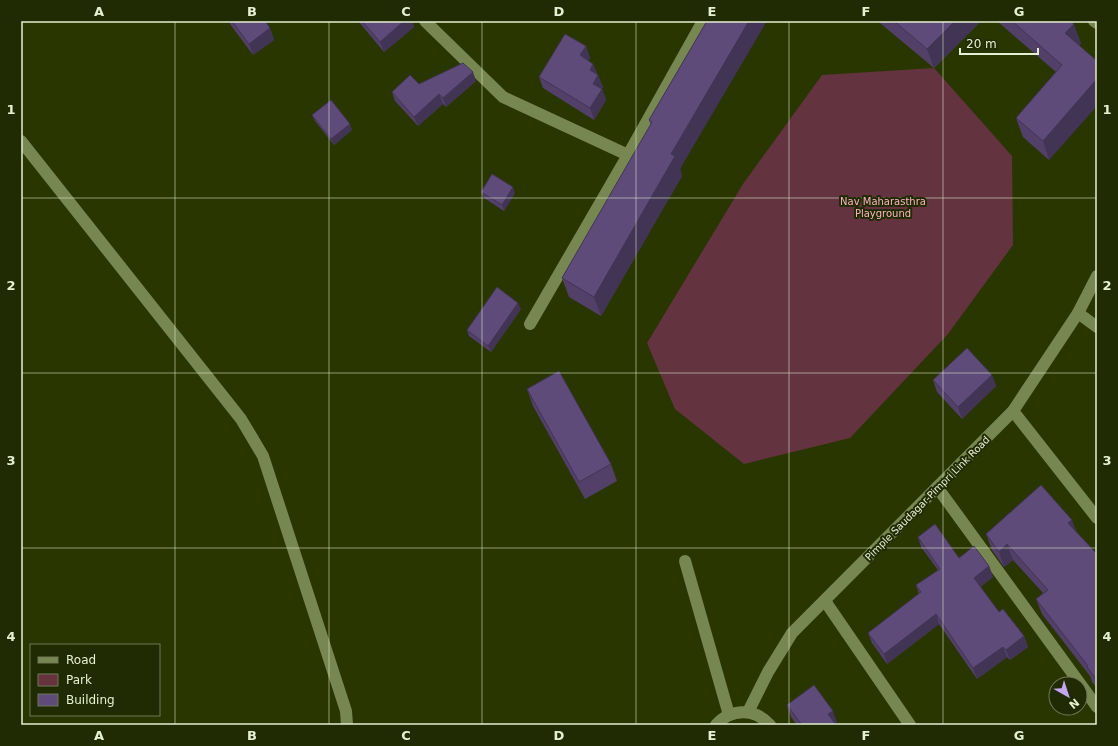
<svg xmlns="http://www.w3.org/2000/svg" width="1118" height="746" viewBox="0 0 1118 746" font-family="'DejaVu Sans',sans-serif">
<rect width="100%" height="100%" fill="#293600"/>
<!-- green -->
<polygon fill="#633340" points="934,68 1012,156 1013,245 948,334 850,438 744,464 675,409 647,343 743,184 822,75"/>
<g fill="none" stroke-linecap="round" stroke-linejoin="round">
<!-- service -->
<g stroke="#768752" stroke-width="12">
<polyline points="685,561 729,715"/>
<polyline points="825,601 910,725"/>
</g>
<!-- minor -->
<g stroke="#768752" stroke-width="12">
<polyline points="425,21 503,97 628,155"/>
<polyline points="21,141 241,419 263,456 346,711 347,725"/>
<polyline points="1078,313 1097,327"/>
<polyline points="530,324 628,155 703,21"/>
<polyline points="1013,411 1097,518"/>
<polyline points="937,487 1097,707"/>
</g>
<!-- tertiary -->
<g stroke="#768752" stroke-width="12">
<polyline points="1094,21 1097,23"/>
<polyline points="748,712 768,672 792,633 1013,411 1078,313 1097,276"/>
<path d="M716,725C731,708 755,708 770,725"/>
</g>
</g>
<!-- wall -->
<g fill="#524069">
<polygon points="229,21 265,21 270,28 274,40 253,55 230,24"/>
<polygon points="358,21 412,21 414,27 384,52"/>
<polygon points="707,21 680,169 682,176 601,316 569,297 562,278 651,125 649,120"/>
<polygon points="879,21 981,21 934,68 880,23"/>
<polygon points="997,21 1070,21 1081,43 1079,45 1049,160 1023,137 1016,118 1056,72"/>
<polygon points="586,46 590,58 588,61 593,64 603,87 602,89 606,100 594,120 543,88 539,77"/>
<polygon points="476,81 446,107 443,104 418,126 395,101 392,92 419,84"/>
<polygon points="312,115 352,130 334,145 315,121"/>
<polygon points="481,192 515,193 504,211 484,198"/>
<polygon points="521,309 491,352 469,336 467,330"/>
<polygon points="992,375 996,386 962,419 937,392 933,380"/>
<polygon points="527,389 611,464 617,481 585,499 533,406"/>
<polygon points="1077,533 1096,553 1097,551 1097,688 1092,682 1090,676 1042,614 1036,599 1043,593 1013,560 1004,567 992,550 986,534"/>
<polygon points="918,537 959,558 989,566 993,577 980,587 999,612 1024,636 1028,647 1010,660 1007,657 977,679 939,624 887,664 872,643 868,633 919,594 916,585 938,570 921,547"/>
<polygon points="787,705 837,722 835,724 836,725 797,725 791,717"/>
</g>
<!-- shaded-wall -->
<g fill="#423455">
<polygon points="404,21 412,21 414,27 384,52 380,42"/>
<polygon points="749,21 767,21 680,169 682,176 601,316 594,297 671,154"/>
<polygon points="955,21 981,21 934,68 927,49"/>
<polygon points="1074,24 1081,43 1072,53 1065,33"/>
<polygon points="270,28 274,40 253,55 249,44"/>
<polygon points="586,46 590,58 584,67 580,55"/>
<polygon points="593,64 598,76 590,70"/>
<polygon points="473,72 476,81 446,107 443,98"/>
<polygon points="598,75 603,87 597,95 593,84"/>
<polygon points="1097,79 1097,106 1049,160 1043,141"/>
<polygon points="602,89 606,100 594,120 590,108"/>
<polygon points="439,94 443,104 418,126 414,117"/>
<polygon points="350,124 352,130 334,145 331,139"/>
<polygon points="513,187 515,193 504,211 502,205"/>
<polygon points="518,303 521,309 491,352 488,346"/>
<polygon points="992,375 996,386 962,419 958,407"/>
<polygon points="1072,520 1078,535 1068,523"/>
<polygon points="1007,544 1013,560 1004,567 999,552"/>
<polygon points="989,566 993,577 978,589 974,578"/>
<polygon points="936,614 939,624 887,664 884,654"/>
<polygon points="1024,636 1028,647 1010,660 1006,650"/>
<polygon points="1003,647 1007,657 977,679 973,668"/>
<polygon points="833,711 837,722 833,725 828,714"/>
</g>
<!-- building -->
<g fill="#5f4b7a" stroke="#423455">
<polygon points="232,21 265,21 270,28 249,44"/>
<polygon points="362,21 404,21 380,42"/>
<polygon points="707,21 749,21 671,154 675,156 594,297 562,278 652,122 649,120"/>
<polygon points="894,21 955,21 927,49"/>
<polygon points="1012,21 1070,21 1074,24 1065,33 1097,61 1097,79 1043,141 1016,118 1062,65"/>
<polygon points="565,34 586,46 580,55 593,64 590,70 598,75 593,84 602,89 590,108 539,77"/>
<polygon points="463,63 473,72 443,98 439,94 414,117 392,92 410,75 419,84"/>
<polygon points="331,100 350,124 331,139 312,115"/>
<polygon points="492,174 513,187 502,205 481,192"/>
<polygon points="497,287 518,303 488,346 467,330"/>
<polygon points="967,348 992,375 958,407 933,380"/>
<polygon points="559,371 611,464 579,482 527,389"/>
<polygon points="1041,485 1072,520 1068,523 1096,553 1097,551 1097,680 1087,667 1088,666 1036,599 1048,590 1007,544 999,552 986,534"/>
<polygon points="935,524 959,558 974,546 989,566 974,578 999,612 1003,609 1024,636 1006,650 1003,647 973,668 936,614 884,654 868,633 921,592 916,585 940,569 918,537"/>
<polygon points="814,685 833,711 828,714 836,725 802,725 787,705"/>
</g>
<!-- grid -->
<path fill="none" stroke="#e5efd2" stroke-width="1" stroke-opacity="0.55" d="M175,21V725M329,21V725M482,21V725M636,21V725M789,21V725M943,21V725M21,198H1097M21,373H1097M21,548H1097"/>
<g text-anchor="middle" stroke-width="4" stroke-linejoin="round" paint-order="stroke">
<!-- park labels -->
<g font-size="10" fill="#fab3c4" stroke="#212b03">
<text x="883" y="205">Nav Maharasthra<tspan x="883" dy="12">Playground</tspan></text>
</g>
<!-- street labels -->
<g font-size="10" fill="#e5efd2" stroke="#212b03">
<text transform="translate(927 498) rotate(-45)" y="4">Pimple Saudagar-Pimpri Link Road</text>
</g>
</g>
<!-- border -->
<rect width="1118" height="746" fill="none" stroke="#212b03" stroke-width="44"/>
<!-- legend -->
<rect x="30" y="644" width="130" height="72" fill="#212b03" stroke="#6f7956"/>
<rect x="38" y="657" width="20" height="6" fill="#768752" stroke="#6f7956"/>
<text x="66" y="664" font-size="12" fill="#e5efd2">Road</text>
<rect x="38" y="674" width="20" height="12" fill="#633340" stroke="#6f7956"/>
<text x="66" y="684" font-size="12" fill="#e5efd2">Park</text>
<rect x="38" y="694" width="20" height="12" fill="#5f4b7a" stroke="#6f7956"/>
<text x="66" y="704" font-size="12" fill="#e5efd2">Building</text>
<!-- north arrow -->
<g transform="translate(1068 696) rotate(141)"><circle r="19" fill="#212b03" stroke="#6f7956"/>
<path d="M0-3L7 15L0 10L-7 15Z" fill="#c5a6f0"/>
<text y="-6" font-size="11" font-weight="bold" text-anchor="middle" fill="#e5efd2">N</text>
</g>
<!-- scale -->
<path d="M960 48v6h78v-6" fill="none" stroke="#e5efd2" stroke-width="2"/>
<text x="966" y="48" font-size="12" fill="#e5efd2" stroke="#212b03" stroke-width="3" paint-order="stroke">20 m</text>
<rect x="22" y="22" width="1074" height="702" fill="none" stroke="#e5efd2" stroke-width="1.5"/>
<g font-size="13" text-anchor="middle" font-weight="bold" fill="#e5efd2">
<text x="99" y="16">A</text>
<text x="252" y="16">B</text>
<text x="406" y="16">C</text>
<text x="559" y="16">D</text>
<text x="712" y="16">E</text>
<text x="866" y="16">F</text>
<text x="1019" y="16">G</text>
<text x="11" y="114">1</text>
<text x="1107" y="114">1</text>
<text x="11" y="290">2</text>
<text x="1107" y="290">2</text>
<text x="11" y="465">3</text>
<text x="1107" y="465">3</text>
<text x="11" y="641">4</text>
<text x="1107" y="641">4</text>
<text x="99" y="740">A</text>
<text x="252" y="740">B</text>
<text x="406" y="740">C</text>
<text x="559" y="740">D</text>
<text x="712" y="740">E</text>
<text x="866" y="740">F</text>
<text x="1019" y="740">G</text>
</g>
</svg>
